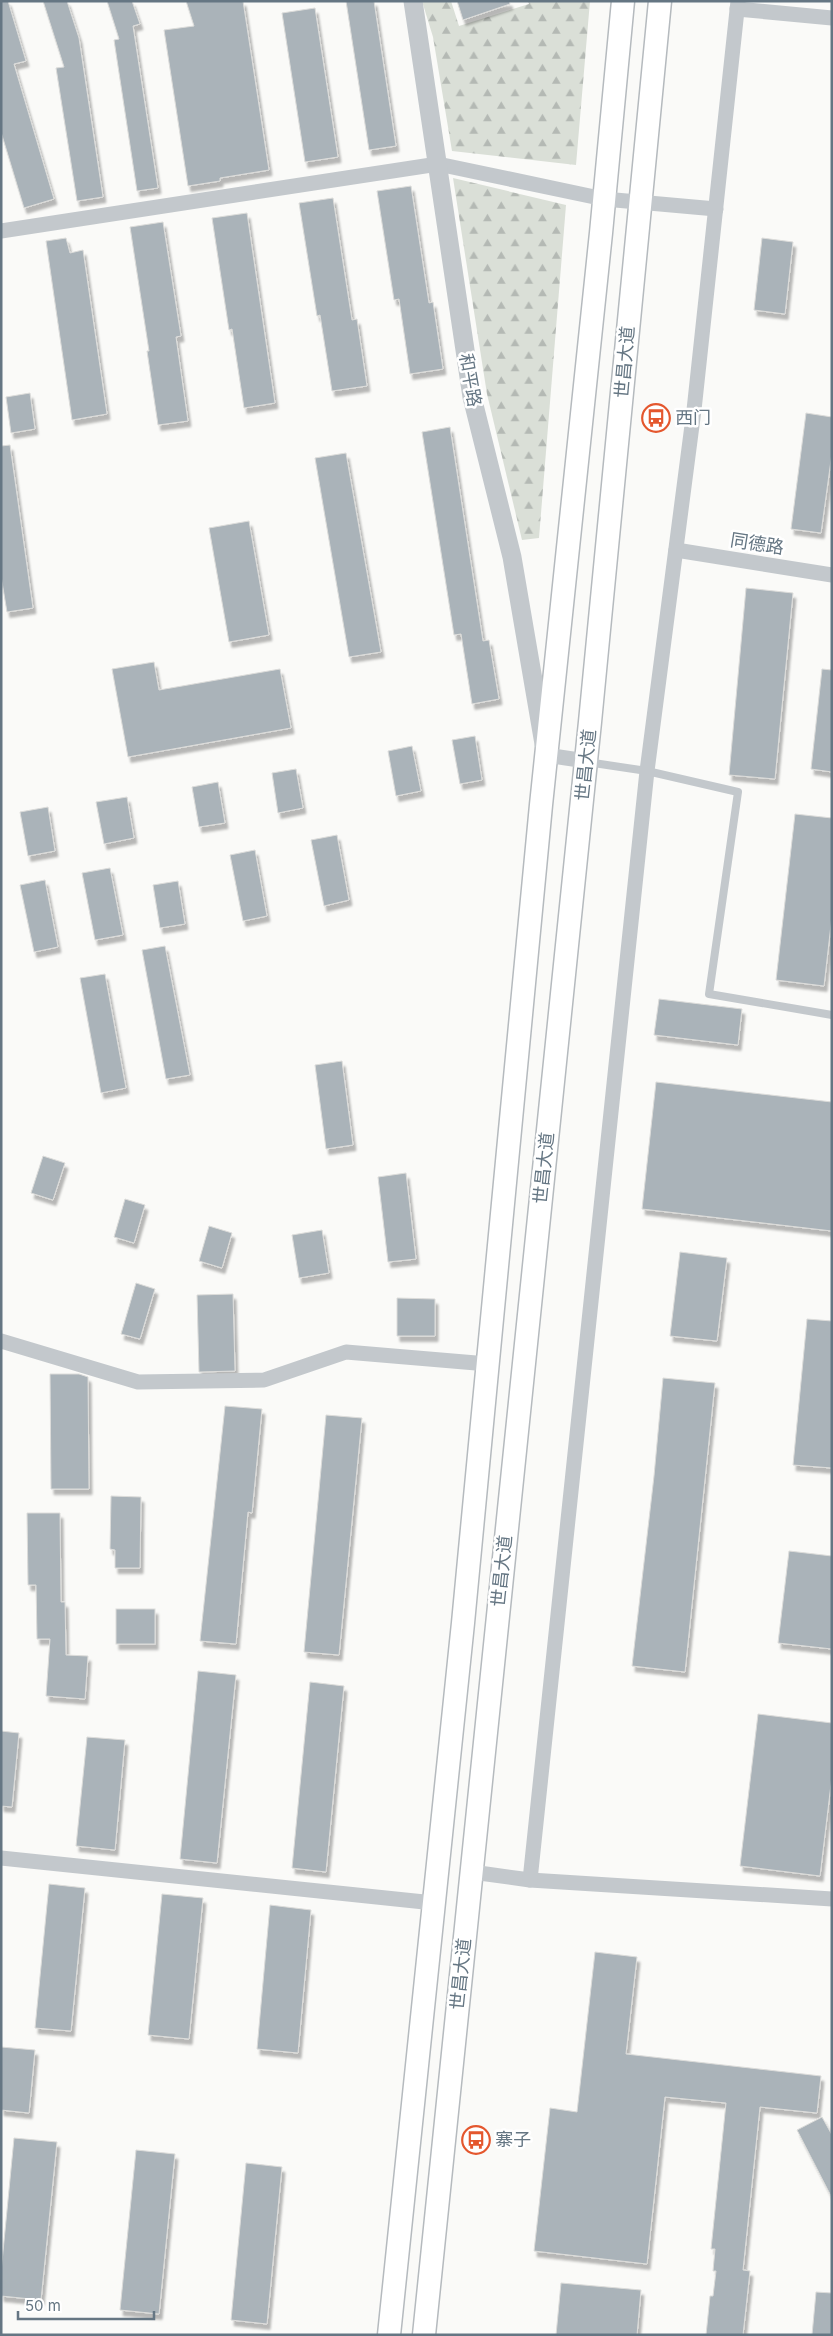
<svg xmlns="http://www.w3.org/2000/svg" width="833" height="2336" viewBox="0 0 833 2336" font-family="Inter,'Noto Sans SC',sans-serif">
<defs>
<pattern id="forest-firs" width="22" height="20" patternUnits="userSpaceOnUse" patternTransform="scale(1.25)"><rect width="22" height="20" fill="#dadfd7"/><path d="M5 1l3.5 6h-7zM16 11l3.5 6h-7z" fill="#b4b9b4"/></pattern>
<filter id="shadow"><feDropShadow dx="3" dy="5.5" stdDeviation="1" flood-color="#0004"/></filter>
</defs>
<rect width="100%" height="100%" fill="#fafaf8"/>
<!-- forest -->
<g fill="url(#forest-firs)">
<polygon points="422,1 451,1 459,26 529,4 528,1 590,1 576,165 452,151 433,37"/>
<polygon points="453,178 566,205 539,538 522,540 487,394"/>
</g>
<!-- building -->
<g fill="#aab3b9" stroke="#dcdcda" filter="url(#shadow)">
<polygon points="1,1 8,1 26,61 14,64 54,199 24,208 1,132"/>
<polygon points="43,1 67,1 79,38 103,197 77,201 56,68 64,67"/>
<polygon points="107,1 132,1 140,24 133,26 158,188 137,191 114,40 119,39"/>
<polygon points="186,1 243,1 269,170 220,178 220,181 188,186 164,30 194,26"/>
<polygon points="346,1 374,1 396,146 369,150"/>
<polygon points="457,1 509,1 510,4 463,20"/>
<polygon points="315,8 338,157 305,162 282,13"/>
<polygon points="411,186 429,303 433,302 443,369 410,374 399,299 394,300 377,191"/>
<polygon points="333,198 352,320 357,319 367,386 332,391 320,315 317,316 299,203"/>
<polygon points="247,213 275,403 244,408 232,329 229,330 212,218"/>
<polygon points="163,222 181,336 176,337 188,421 158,425 147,351 149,351 130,227"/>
<polygon points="66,238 70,253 83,250 107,414 72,420 46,241"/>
<polygon points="762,238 793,242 785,314 754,310"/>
<polygon points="30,393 35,429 11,433 6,397"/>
<polygon points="806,413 832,417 832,453 821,533 791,529"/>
<polygon points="450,427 483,641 489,640 499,699 472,704 461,634 454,635 422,432"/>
<polygon points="10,445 33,608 7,612 1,576 1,446"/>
<polygon points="346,453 381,652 349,657 315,458"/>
<polygon points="249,521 269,635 229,642 209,528"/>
<polygon points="746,588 793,593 775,779 729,775"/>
<polygon points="154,662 159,690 280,669 291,728 128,757 112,669"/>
<polygon points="822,669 832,670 832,772 811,769"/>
<polygon points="475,736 482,780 460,784 452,740"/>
<polygon points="412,746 421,791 396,796 388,751"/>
<polygon points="296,769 303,808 278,813 272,773"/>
<polygon points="218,782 225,823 199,827 192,787"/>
<polygon points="127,797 134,838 104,844 96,802"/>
<polygon points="48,807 55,851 28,856 20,812"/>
<polygon points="795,814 832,818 832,916 824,986 776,980"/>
<polygon points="337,835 349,900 324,906 311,840"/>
<polygon points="255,850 267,916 243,921 230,855"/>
<polygon points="110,868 123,935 95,940 82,873"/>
<polygon points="45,880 58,947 34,952 20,885"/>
<polygon points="178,881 185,924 160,928 153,885"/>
<polygon points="165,946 190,1075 166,1079 142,950"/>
<polygon points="105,974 126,1088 101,1093 80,978"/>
<polygon points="659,999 742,1009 738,1045 654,1035"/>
<polygon points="342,1061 353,1145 326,1149 315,1065"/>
<polygon points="656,1082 832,1102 832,1231 642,1209"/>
<polygon points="43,1156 65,1163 53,1200 31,1193"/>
<polygon points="406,1173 416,1259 388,1262 378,1177"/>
<polygon points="125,1199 145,1205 134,1243 114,1237"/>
<polygon points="209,1226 232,1233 222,1268 199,1261"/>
<polygon points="322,1230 329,1273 299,1278 292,1235"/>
<polygon points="680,1252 727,1258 717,1341 670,1336"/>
<polygon points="136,1283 155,1289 140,1339 121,1334"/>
<polygon points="233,1294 235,1371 199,1372 197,1295"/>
<polygon points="397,1298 435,1299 435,1336 397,1336"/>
<polygon points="807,1319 832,1321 832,1468 793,1465"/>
<polygon points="50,1374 79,1374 88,1377 89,1489 51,1489"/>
<polygon points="663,1378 715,1383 685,1672 632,1666 654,1476"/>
<polygon points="225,1406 262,1409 252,1513 248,1512 236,1644 200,1641"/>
<polygon points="326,1415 362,1418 339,1655 304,1652"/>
<polygon points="111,1496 141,1497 140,1568 115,1568 115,1550 110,1549"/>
<polygon points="27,1513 60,1513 61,1602 65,1602 66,1655 88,1656 85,1699 46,1696 50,1639 37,1639 36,1585 28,1585"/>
<polygon points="789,1551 832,1556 832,1649 778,1643"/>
<rect x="116" y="1609" width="39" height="35"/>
<polygon points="198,1671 236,1675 217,1863 180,1859"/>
<polygon points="310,1682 344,1686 326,1872 292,1868"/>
<polygon points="758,1714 832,1723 832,1776 820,1876 740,1866"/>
<polygon points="1,1731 19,1733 12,1807 1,1806"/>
<polygon points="87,1737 125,1740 115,1850 76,1846"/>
<polygon points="49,1884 85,1888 71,2031 35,2028"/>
<polygon points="162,1894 203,1898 189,2039 148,2035"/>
<polygon points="270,1905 311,1910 298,2053 257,2049"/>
<polygon points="595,1952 637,1957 626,2054 821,2076 817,2113 760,2107 743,2270 750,2271 743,2335 706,2335 710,2296 713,2296 716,2271 713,2271 715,2249 711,2249 726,2103 665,2097 647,2264 534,2251 550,2108 577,2112"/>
<polygon points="1,2047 35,2050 29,2113 1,2110"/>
<polygon points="822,2117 832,2135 832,2198 797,2130"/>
<polygon points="14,2138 57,2142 41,2300 1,2296 1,2272"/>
<polygon points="136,2150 175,2154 159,2314 120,2310"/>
<polygon points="246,2163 282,2167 267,2324 231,2320"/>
<polygon points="561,2283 641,2290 637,2335 556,2335"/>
<polygon points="816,2292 832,2293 832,2335 812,2335"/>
</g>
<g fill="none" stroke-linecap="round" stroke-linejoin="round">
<defs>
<g id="primary">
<polyline points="389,2335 463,1623 541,805 601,233 623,1"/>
<polyline points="424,2335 590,722 660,1"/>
</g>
</defs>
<!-- primary casing -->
<use href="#primary" stroke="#b5babe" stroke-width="25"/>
<!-- service -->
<polyline stroke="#c3c8cc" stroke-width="8" points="587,762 647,771 738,792 709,994 832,1015"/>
<!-- minor -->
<g stroke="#c3c8cc" stroke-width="15">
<polyline points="737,9 832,18"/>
<polyline points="1,231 438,164 604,199 716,209"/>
<polyline points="676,550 832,575"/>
<polyline points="546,755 586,761"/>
<polyline points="1,1341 138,1382 264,1380 346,1352 488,1364"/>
<polyline points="1,1858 434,1903"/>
<polyline points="472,1872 530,1880 832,1899"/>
<polyline points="530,1880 647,771 694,410 738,1"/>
</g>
<!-- tertiary -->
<polyline stroke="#c3c8cc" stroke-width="19" points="413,1 472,397 512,557 544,744"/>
<!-- primary -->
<use href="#primary" stroke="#fff" stroke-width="22"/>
</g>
<!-- icons -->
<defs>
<symbol id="bus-ring" viewBox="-11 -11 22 22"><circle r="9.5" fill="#fff" stroke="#e4572e" stroke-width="1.5"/><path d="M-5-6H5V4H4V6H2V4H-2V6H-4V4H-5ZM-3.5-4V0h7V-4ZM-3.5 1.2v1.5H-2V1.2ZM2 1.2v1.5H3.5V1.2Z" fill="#e4572e"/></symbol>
</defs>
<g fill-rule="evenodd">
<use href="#bus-ring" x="640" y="402" width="32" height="32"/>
<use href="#bus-ring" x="460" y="2124" width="32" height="32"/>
</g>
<g text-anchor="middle" stroke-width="5" stroke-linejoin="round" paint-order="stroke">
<!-- street labels -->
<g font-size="18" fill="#657683" stroke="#fff">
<text transform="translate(625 362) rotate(-85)" y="6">世昌大道</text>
<text transform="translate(470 380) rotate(80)" y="6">和平路</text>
<text transform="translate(757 544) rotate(9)" y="6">同德路</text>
<text transform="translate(586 765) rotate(-84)" y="6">世昌大道</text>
<text transform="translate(544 1168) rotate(-84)" y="6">世昌大道</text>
<text transform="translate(502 1571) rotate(-84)" y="6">世昌大道</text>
<text transform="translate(461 1974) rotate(-84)" y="6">世昌大道</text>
</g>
<!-- poi labels -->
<g font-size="18" fill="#657683" stroke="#fff" text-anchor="start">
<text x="675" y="424">西门</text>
<text x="495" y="2146">寨子</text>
</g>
</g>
<!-- border -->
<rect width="833" height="2336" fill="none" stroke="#657683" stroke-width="5"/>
<!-- scale -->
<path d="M18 2311v8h136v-8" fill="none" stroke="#657683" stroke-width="2.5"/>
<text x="25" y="2311" font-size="15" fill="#657683" stroke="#ffffff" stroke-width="4" paint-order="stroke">50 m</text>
</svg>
